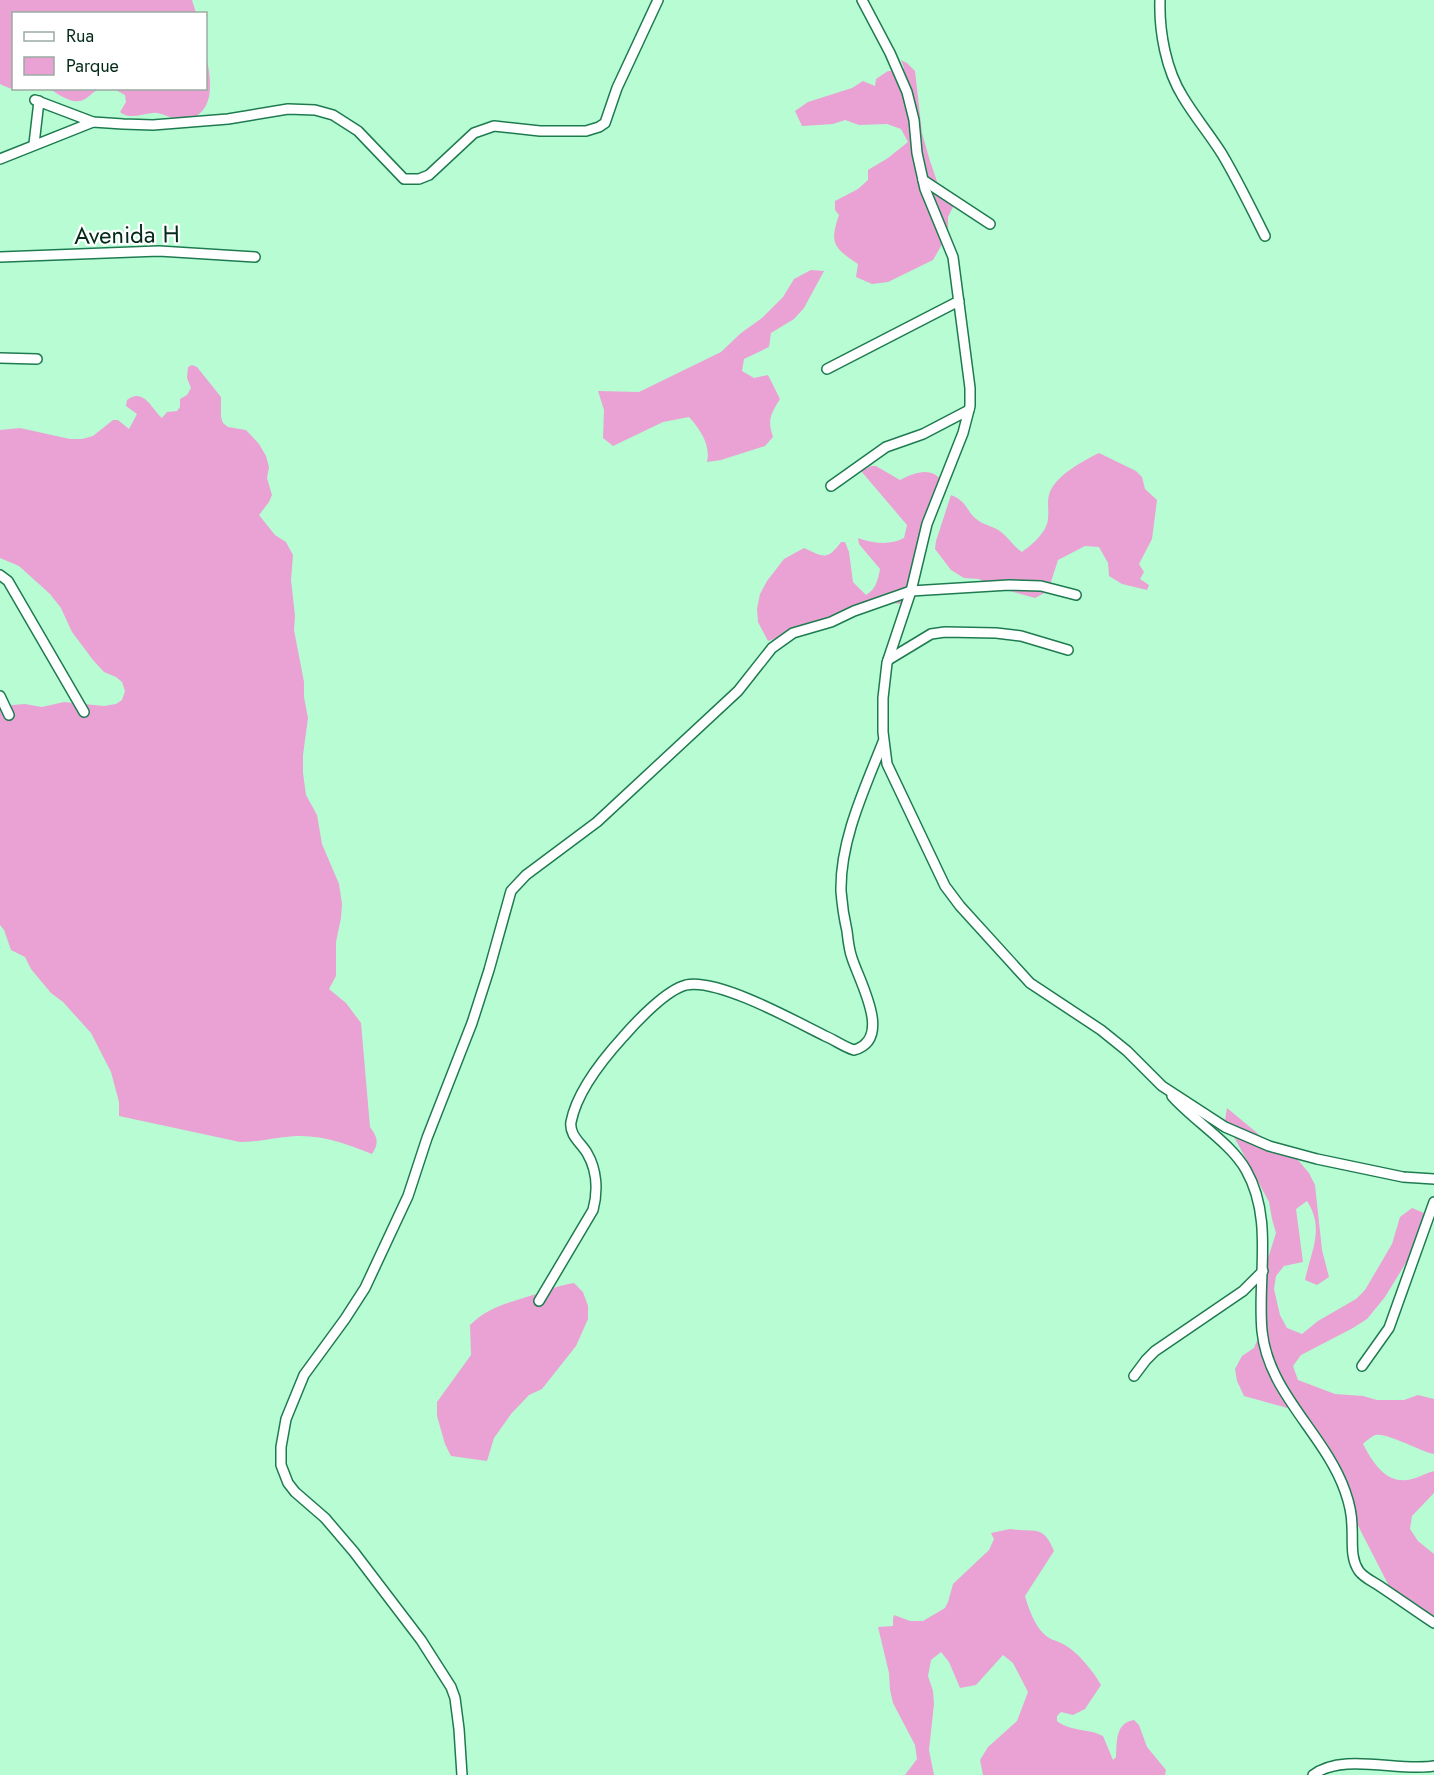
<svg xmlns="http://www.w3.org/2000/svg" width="1434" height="1775" viewBox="0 0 1434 1775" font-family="Jost,sans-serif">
<rect width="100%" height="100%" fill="#b8fcd4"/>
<!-- green -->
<g fill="#e9a2d3">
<path d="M0,0H192L196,13L14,14V88L25,89C16,91 8,88 0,84Z"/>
<path d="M206,57C210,72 214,97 203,110C200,114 195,117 192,120C183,117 175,119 167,116C163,115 158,112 153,113C141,114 130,120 120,112L126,102L125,95L114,89L206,88Z"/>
<path d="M901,60L907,63L915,71L922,133L930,161L941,193L955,203L948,217V234L933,260L888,282L872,284L856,277L858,264C834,248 829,244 839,215L835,210V201L858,189L868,180V170L888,158L908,142L901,129L887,124L859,125L845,120L833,124L802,126L795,111L808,102L852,88L863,81L875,86L876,79L888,71H902L904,68Z"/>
<path d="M50,89H106C93,89 95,93 85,99C74,106 59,95 50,89Z"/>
<path d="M811,270L824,271L804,308L794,319L771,333L769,347L744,359L742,371L754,378L768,375L780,399C771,414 767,419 773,437L765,446L721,460L707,462C711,445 700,429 689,417L663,422L613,446L603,438L604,410L598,391L639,392L721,352L741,333L762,318L783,297L794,279Z"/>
<path d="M192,365L197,367L221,397V417L223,423L228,427L246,430L259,444L266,456L269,467L267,478L272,495L269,502L259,515L275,535L286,542L293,555L291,580L295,616L294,630L304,682V697L308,718L303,755V773L306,795L317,815L322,844L339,884L342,904L341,918L336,942V976L329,989L346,1003L361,1023L370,1127C378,1138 379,1143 372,1154C347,1144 324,1135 296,1136C277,1137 259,1142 240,1142L119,1116V1102L111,1072L91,1033L63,1002L51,993L31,969L25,957L11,950L4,930L0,925V706L25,704L42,707L64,702L104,706L116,704L122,700L125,691L122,682L116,677L104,672L93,660L72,632L61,608L50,594L19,566L0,558V430L20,428L70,439H82L93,436L113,420H118L129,429L137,414L126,406L127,400C144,387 152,410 162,418L167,412L177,411L180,407V399L187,395L191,388L187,378L188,367Z"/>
<path d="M1099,453L1136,471L1142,477L1145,489L1157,500L1152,539L1139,564L1144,572L1140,579L1149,585L1147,590L1122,584L1109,576L1108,563L1099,547L1085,546L1058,560L1048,591L1035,598L991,586L979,579L964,578L951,570L935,549L936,541L951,495C970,503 965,512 979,521C986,526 994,526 1001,532C1009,538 1013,546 1022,552C1032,545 1047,532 1048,519C1049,512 1047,502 1049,495C1054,476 1083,461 1099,453Z"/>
<path d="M871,466H876L900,480C915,472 932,466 943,482L906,609L901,604L894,603L871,607L768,641L758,622L757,609L760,594L767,581L784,559L804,548C824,557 827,561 841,542H845L849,552L853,582L866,595C876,589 878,580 880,569L859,544L858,538C873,544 891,545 904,538L907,525L861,471Z"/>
<path d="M1227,1108L1268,1142L1298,1160L1309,1173L1315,1185L1322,1250L1329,1277L1317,1285L1305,1280C1311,1251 1325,1229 1307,1201L1296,1209L1303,1262L1284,1266L1276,1276L1274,1289L1280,1315L1287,1328L1302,1334L1318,1321L1356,1299L1365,1290L1392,1244L1400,1217L1412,1208L1424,1213L1430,1226L1426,1240L1407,1261L1385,1297L1367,1319L1353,1328L1301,1355L1293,1366L1298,1380L1335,1394L1363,1396L1377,1400H1404L1418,1395L1434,1399V1454C1419,1451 1387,1432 1375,1435C1371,1437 1366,1441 1363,1444C1373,1463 1387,1486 1412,1479C1420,1477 1426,1473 1434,1471V1493L1412,1516L1410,1529L1418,1541L1434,1554V1616L1423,1611L1390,1588L1351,1512L1335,1470L1307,1416L1295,1410L1244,1396L1237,1381L1235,1369L1242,1356L1254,1348L1259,1336L1260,1321L1256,1296L1276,1233L1272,1219L1269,1202L1225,1120Z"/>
<path d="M574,1283L583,1292L588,1306V1319L576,1346L542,1389L529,1395L511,1414L494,1438L487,1461L451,1456L445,1444L437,1416V1402L471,1355L470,1325C489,1306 509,1303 533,1295C547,1291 559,1285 574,1283Z"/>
<path d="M1010,1529C1036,1533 1043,1524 1054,1551L1025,1596C1028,1607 1035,1626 1043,1633C1049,1640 1056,1640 1063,1644C1077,1651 1094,1672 1101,1685L1085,1709L1073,1715L1061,1712L1057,1716V1721C1071,1732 1088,1728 1103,1736L1113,1760L1116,1757C1117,1742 1115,1723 1134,1720L1139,1725L1147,1747L1166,1770L1165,1775H983L980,1760L988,1747L1017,1721L1028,1692L1013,1663L1003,1655L976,1685L960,1688L949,1662L941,1652L931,1660L928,1676L933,1691L934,1704L929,1750L934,1775H905L917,1759L915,1745L893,1703L890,1690L889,1673L878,1627L893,1626V1618L894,1615L910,1621H923L945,1608L948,1602L953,1584L989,1550L994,1539L991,1533Z"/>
</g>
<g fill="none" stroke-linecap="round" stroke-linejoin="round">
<defs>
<g id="street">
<polyline points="862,0 890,53 907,92 914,120 917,153 925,189 953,257 970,388 970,406 963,433 927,524 911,591 887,663 883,698 883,732 887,764 945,886 960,906 1030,983 1101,1030 1127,1051 1162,1086 1225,1127 1269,1146 1317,1159 1403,1177 1434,1179"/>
<path d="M1160,0C1159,32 1166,70 1183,97C1195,117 1210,135 1222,154C1238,181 1251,208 1265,236"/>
<polyline points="35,100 93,122 123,124 153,125 228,119 288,109 315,110 333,115 358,131 404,179 419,179 429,175 474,133 494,126 540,131 586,131 599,127 605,123 617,88 658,0"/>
<polyline points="34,144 39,101"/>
<polyline points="0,159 93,122"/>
<polyline points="923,180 990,224"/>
<polyline points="0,257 159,251 255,257"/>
<polyline points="0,358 37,359"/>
<polyline points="827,369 959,301"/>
<polyline points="831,486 886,447 923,434 969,410"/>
<polyline points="0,575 8,581 84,712"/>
<polyline points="888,660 931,634 945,632 996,633 1021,636 1068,650"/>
<polyline points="0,696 9,715"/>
<path d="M1172,1096C1193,1120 1231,1143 1246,1170C1274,1219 1257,1278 1262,1331C1268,1393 1325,1434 1345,1491C1349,1502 1352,1515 1352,1527C1353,1542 1350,1558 1359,1571C1364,1578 1374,1582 1381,1587C1399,1599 1416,1611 1434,1623"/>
<path d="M539,1301L593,1210C598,1191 597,1170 587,1153C581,1143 569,1135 571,1122C577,1091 603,1059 623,1037C636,1022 666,990 686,985C718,978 795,1021 825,1036C835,1040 844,1047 854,1050C893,1039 860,983 852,958C849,950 848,940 847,931C844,918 842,904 841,891C840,840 865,788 883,742"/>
<polyline points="1362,1366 1389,1328 1434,1202"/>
<polyline points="1134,1376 1146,1360 1155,1351 1243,1291 1263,1271"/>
<polyline points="462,1775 459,1729 455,1698 451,1687 421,1640 354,1552 325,1518 295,1492 288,1483 281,1465 281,1447 286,1419 304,1375 345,1319 365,1288 408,1196 427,1138 472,1023 489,970 511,891 526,875 597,822 738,691 772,648 793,633 831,622 854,611 911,591 1009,585 1041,586 1076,595"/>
<path d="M1313,1775C1343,1752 1398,1772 1434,1766"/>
</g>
</defs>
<!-- street casing -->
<use href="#street" stroke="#1e7b50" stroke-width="12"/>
<!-- street -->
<use href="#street" stroke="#fff" stroke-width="9"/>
</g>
<g text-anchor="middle" stroke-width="4.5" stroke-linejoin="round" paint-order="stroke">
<!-- street labels -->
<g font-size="24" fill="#042b19" stroke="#fff">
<text transform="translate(127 235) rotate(-1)" y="8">Avenida H</text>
</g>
</g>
<!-- legend -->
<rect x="12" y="12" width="195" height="78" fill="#ffffff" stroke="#9baaa3" stroke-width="1.5"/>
<rect x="24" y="32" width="30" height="9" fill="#ffffff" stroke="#9baaa3" stroke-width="1.5"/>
<text x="66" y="42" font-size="18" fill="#042b19">Rua</text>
<rect x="24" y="57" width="30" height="18" fill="#e9a2d3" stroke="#9baaa3" stroke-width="1.5"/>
<text x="66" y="72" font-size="18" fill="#042b19">Parque</text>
</svg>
